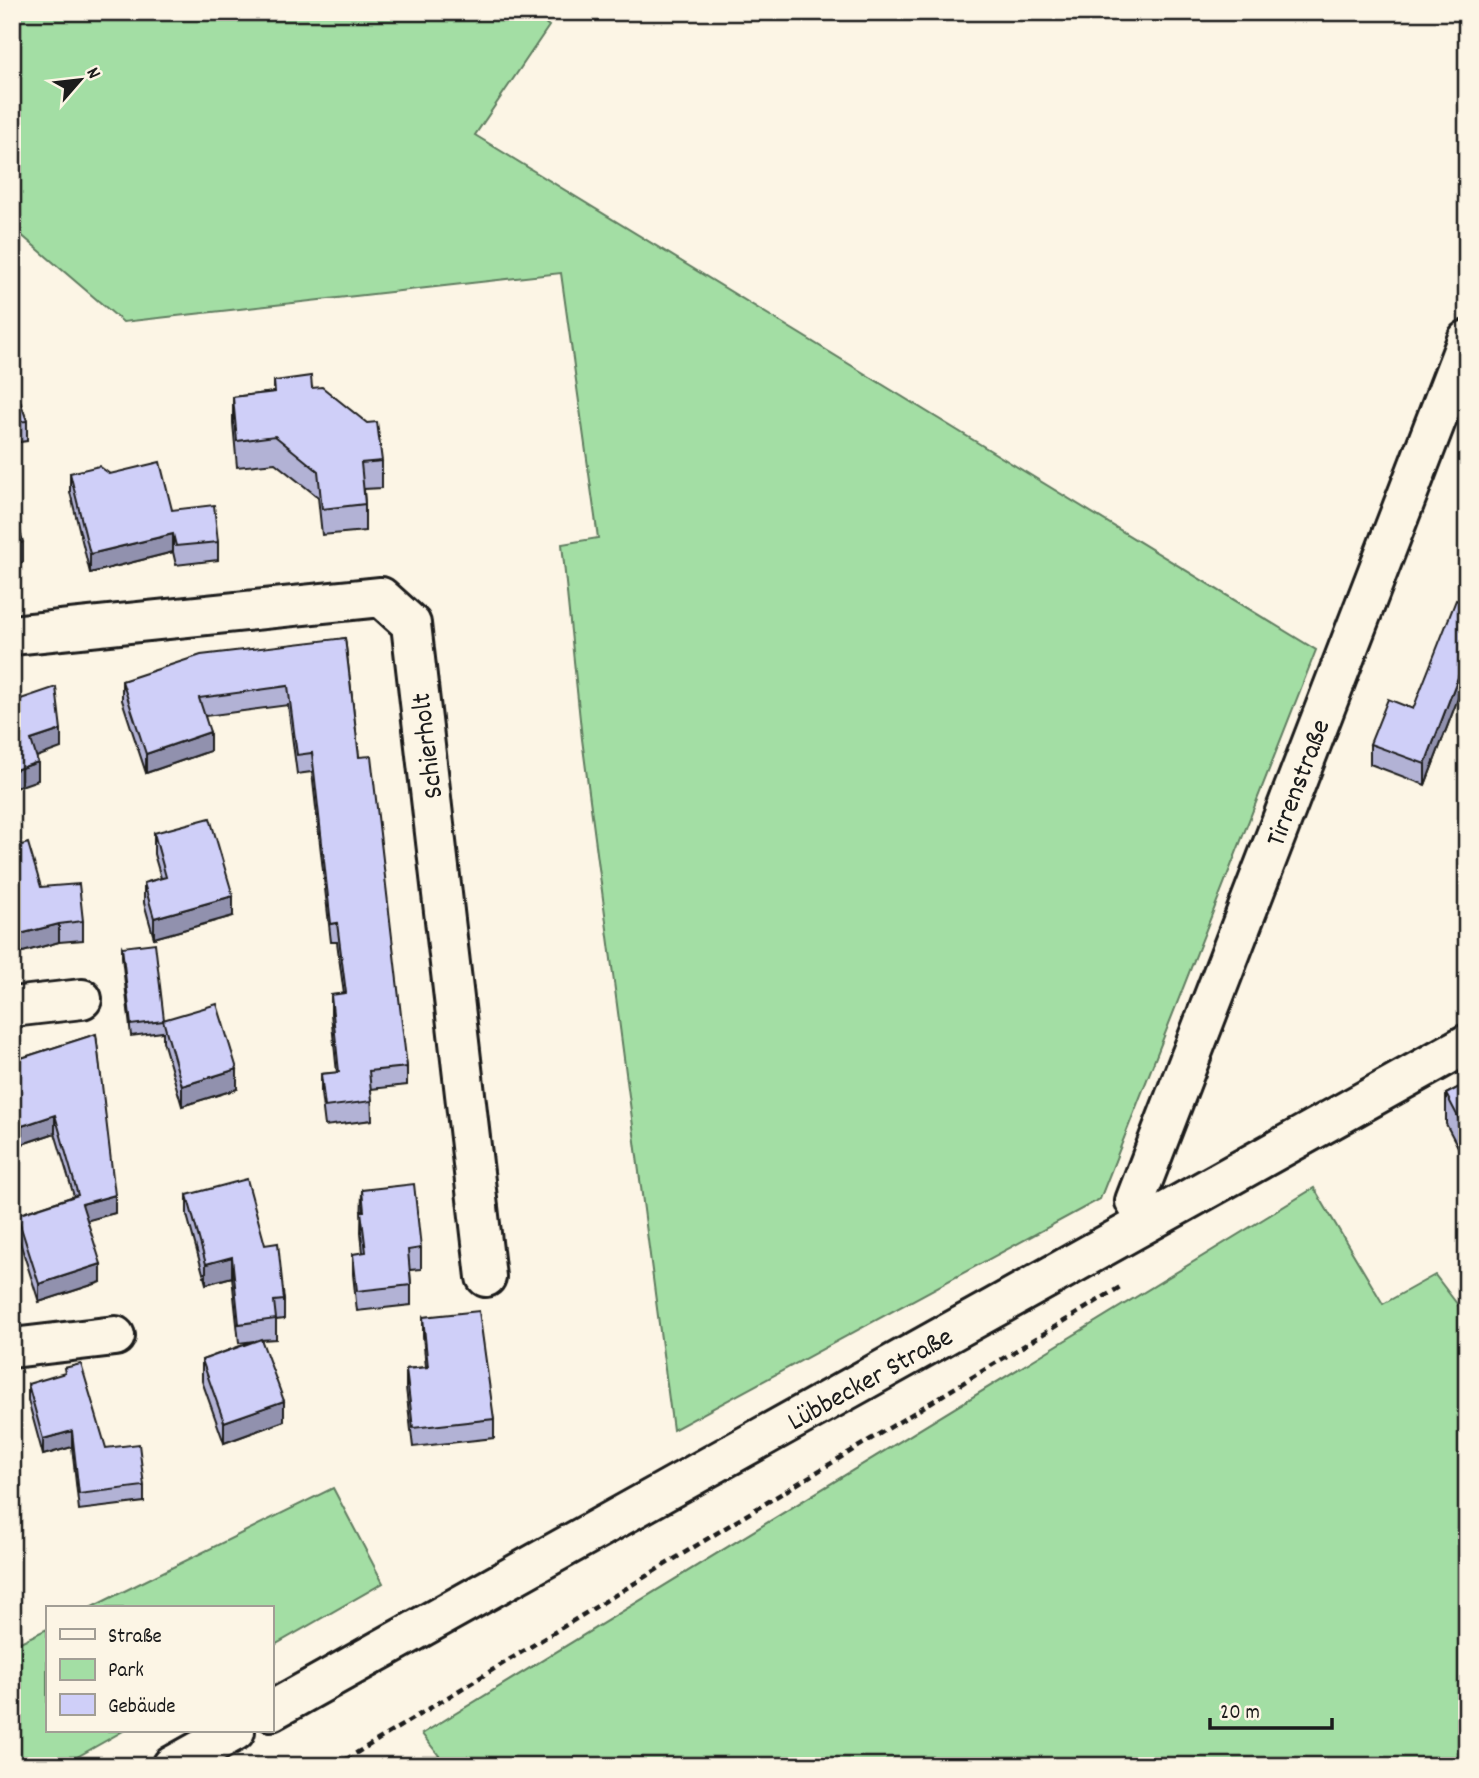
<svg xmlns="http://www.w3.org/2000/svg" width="1479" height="1778" viewBox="0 0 1479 1778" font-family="Dekko,sans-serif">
<rect width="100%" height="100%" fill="#fcf5e5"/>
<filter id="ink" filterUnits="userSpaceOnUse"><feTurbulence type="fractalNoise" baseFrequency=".0143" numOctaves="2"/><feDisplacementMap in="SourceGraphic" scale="14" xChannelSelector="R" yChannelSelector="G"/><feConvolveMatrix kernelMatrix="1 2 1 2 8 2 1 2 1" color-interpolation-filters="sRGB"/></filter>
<g filter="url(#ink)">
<!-- green -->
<g fill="#a3dea4" stroke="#607d60" stroke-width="2">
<polygon points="12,12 531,12 549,26 475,135 1316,650 1100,1199 673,1430 582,739 562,544 598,538 561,273 123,322 12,227"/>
<polygon points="1314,1188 1383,1304 1435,1275 1467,1317 1467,1766 447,1766 422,1734"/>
<polygon points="333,1488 383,1583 271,1647 271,1608 90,1608"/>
<polygon points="47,1629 47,1731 123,1731 61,1766 12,1766 12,1646"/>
</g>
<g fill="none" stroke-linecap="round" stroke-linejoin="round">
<defs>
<g id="minor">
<polyline points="12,635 381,597 411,624 486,1277"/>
<polyline points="12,1007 82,999"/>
<polyline points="1147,1222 1135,1201 1467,340"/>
<polyline points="12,1348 115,1336"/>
<polyline points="271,1711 1467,1044"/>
<polyline points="172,1766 235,1731"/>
</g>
</defs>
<!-- minor casing -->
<use href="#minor" stroke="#1c1c1c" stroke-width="44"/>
<!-- path -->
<polyline stroke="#1c1c1c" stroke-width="4.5" stroke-dasharray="7 5" stroke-linecap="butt" points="335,1766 1120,1287"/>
<!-- minor -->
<use href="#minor" stroke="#fcf5e5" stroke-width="38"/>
</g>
<!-- wall -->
<g fill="#b2b2d5" stroke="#1c1c1c" stroke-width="2">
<polygon points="12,379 27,421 27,441 12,443"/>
<polygon points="274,381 312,388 382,461 382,488 364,489 365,504 365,531 322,535 318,497 275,463 237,467 233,423 233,397 274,392"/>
<polygon points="70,473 110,474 172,510 218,542 218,560 176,565 173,552 90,573 70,492"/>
<polygon points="1467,604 1467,695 1460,693 1425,785 1370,764 1370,744 1413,709"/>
<polygon points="345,638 359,757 407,1067 407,1085 371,1089 372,1120 325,1126 321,1093 321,1074 337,1073 331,1014 331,995 344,994 337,942 331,942 312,772 297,774 288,705 205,716 210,751 146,773 122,700 122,681"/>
<polygon points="154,833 233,916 154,938 144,903 144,883 161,878 154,854"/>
<polygon points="12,848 41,887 83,921 83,940 59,942 12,955"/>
<polygon points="122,947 164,1020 237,1089 182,1106 163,1041 163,1032 131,1036 122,957"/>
<polygon points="96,1034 115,1213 87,1220 101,1282 39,1302 17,1233 17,1215 74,1196 55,1133 22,1144 12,1114 12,1061"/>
<polygon points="1467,1083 1467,1164 1446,1124 1446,1094"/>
<polygon points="362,1190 421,1248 421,1269 410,1270 411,1285 411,1305 357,1311 353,1274 353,1254 363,1253 361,1232"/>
<polygon points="187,1195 265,1245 284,1300 284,1319 276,1320 276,1339 261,1340 284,1421 224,1443 202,1381 202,1360 254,1341 239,1343 232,1277 206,1284 187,1215"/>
<polygon points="423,1317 494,1419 494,1438 413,1447 406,1388 406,1369 426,1367 423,1336"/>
<polygon points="28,1384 106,1448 144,1486 144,1502 79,1510 72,1447 43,1455 28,1400"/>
</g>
<!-- shaded-wall -->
<g fill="#9191ae" stroke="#1c1c1c" stroke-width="2">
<polygon points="173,534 173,552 90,573 90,554"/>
<polygon points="23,542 23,562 12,565 12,545"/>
<polygon points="1460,672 1460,693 1425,785 1425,764"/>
<polygon points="61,730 61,748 31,759 31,740"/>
<polygon points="210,732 210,751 146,773 146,754"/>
<polygon points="38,762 38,780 12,789 12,771"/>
<polygon points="233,896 233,916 154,938 154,918"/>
<polygon points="59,924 59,942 12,955 12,936"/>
<polygon points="237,1069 237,1089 182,1106 182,1086"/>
<polygon points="55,1115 55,1133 22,1144 22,1126"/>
<polygon points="115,1195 115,1213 82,1222 82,1204"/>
<polygon points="232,1257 232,1277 206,1284 206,1264"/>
<polygon points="101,1264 101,1282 39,1302 39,1284"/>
<polygon points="284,1401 284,1421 224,1443 224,1422"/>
<polygon points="72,1431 72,1447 43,1455 43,1439"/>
</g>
<!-- building -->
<g fill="#cfcff8" stroke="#1c1c1c" stroke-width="2">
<polygon points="311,376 312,388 322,387 367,423 377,422 382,461 361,463 365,504 322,509 318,471 275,436 237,441 233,397 275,392 274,381"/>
<polygon points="12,379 27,421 12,422"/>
<polygon points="160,462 172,510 214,505 218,542 176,546 173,534 90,554 70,473 99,466 110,474"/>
<polygon points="12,500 23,542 12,545"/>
<polygon points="1456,600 1467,604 1467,675 1460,672 1425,764 1370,744 1388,699 1413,709"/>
<polygon points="345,638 359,757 371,756 407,1067 369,1071 372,1101 325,1107 321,1074 339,1072 331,995 346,993 337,923 331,924 312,753 297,755 288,686 199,698 210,732 146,754 122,681 201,655"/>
<polygon points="56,687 61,730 31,740 38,762 12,771 12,702"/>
<polygon points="210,818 233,896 154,918 144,883 166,877 154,833"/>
<polygon points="28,843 41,887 79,884 83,921 59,924 12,936 12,848"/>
<polygon points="155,943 164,1020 163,1020 163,1021 131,1025 122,947"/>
<polygon points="217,1004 237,1069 182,1086 163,1020"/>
<polygon points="96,1034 115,1195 82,1204 101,1264 39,1284 17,1215 78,1195 55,1115 22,1126 12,1096 12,1061"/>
<polygon points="1467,1083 1467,1134 1446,1094"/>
<polygon points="247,1179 265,1245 278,1243 284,1300 274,1301 276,1319 239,1324 232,1257 206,1264 187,1195"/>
<polygon points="414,1184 421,1248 408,1250 411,1285 357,1291 353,1254 366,1252 361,1211 364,1211 362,1190"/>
<polygon points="479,1311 494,1419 413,1428 406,1369 428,1367 423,1317"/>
<polygon points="261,1339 284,1401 224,1422 202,1360"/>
<polygon points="81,1364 106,1448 139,1444 144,1486 79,1494 72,1431 43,1439 28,1384 65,1373 64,1368"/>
</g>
</g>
<g text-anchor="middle" stroke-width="6" stroke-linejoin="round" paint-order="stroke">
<!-- street labels -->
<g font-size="28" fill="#1c1c1c" stroke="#fcf5e5">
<text transform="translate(425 746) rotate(-97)" y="10">Schierholt</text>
<text transform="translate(1296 782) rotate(-69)" y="10">Tirrenstraße</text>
<text transform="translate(869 1377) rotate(-29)" y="10">Lübbecker Straße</text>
</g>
</g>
<!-- margin -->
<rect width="1479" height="1778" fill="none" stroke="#fcf5e5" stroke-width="42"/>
<rect x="21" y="21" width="1437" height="1736" fill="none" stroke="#1c1c1c" stroke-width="2.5" filter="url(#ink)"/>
<!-- legend -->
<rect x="46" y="1606" width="228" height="126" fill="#fcf5e5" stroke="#a29e95" stroke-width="2"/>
<rect x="60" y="1629" width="35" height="10" fill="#fcf5e5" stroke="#a29e95" stroke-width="2"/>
<text x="108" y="1642" font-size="21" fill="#1c1c1c">Straße</text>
<rect x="60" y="1659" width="35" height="21" fill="#a3dea4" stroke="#a29e95" stroke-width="2"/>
<text x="108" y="1676" font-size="21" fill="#1c1c1c">Park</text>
<rect x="60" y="1694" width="35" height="21" fill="#cfcff8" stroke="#a29e95" stroke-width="2"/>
<text x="108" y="1712" font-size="21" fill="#1c1c1c">Gebäude</text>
<!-- north arrow -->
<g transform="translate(80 80) rotate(62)" stroke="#fcf5e5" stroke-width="5" paint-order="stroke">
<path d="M0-5L12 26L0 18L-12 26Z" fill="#1c1c1c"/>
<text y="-10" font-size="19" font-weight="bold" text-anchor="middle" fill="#1c1c1c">N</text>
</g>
<!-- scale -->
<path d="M1210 1718v10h122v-10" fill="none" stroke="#1c1c1c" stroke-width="3.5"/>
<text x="1220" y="1718" font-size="21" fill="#1c1c1c" stroke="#fcf5e5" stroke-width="5" paint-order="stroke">20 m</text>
</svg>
